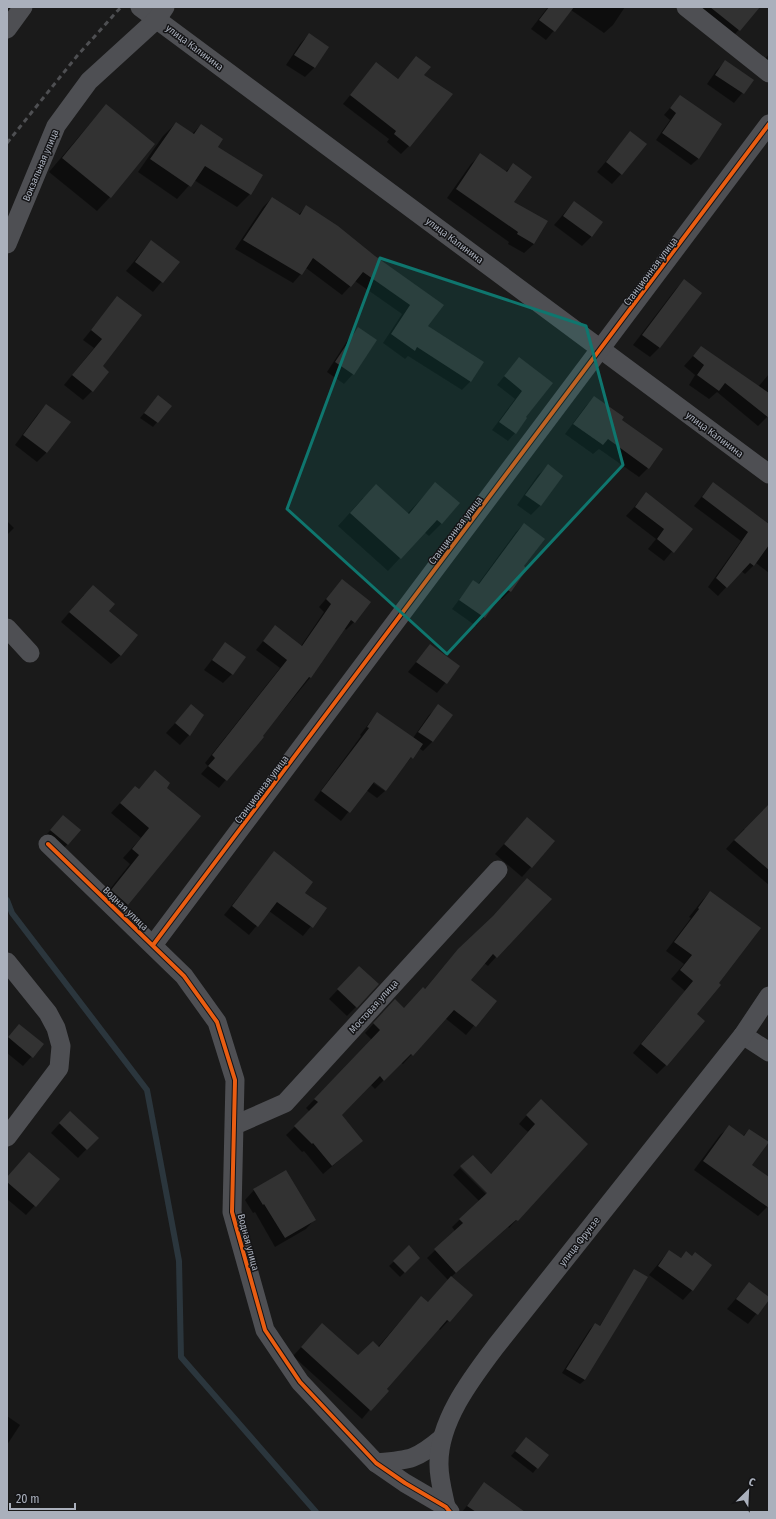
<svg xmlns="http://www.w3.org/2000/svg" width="776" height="1519" viewBox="0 0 776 1519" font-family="'Fira Sans Condensed',sans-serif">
<rect width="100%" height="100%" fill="#1a1a1a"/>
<!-- shadow -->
<g fill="#0007">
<polygon points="548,7 625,7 613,25 604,33 571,10 546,40 531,29"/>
<polygon points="696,7 758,7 730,40"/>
<polygon points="309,34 328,47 314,68 305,77 286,65 300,44"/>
<polygon points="769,54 769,72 760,65"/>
<polygon points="417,57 423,76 409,146 401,154 387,142 389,139 343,104 376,63 397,80"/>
<polygon points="725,62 752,81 734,103 707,84 716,71"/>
<polygon points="680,96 721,124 698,159 691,165 656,140 670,120 664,115"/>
<polygon points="106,106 110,197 97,211 49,172 93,120"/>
<polygon points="176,123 192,134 201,125 250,194 237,207 194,180 177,199 138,172 163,136"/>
<polygon points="630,133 621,174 612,184 597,172"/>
<polygon points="480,155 505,172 513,165 512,202 534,244 524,253 508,244 509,242 447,198 471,164"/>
<polygon points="272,198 298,215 307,206 375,257 427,326 483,363 470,382 462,390 408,356 405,359 383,343 402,314 355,281 342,295 306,268 293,283 235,249 263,207"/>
<polygon points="574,202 592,236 582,246 554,225"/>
<polygon points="151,241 178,262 153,292 126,271"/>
<polygon points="684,280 700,293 659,348 650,357 633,345 675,290"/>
<polygon points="117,298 101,366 92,391 83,400 64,385 94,348 83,340"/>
<polygon points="358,328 353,374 344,384 327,372 349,338"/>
<polygon points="701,347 758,387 769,374 769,415 758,426 717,392 709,399 689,385 695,375 684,366"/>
<polygon points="519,358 524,418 515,433 508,441 492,430 515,399 497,385"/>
<polygon points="594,397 648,468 639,477 599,449 593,454 565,434 585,407"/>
<polygon points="154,401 170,406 153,427 140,418"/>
<polygon points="46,405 69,422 46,453 37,462 15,445 37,415"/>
<polygon points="548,466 562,476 540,506 531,515 517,505 538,475"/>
<polygon points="713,483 769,524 769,573 756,563 745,574 741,571 718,596 708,587 741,541 694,506"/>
<polygon points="435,484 441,524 429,536 424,532 388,571 338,526 363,498 407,514"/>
<polygon points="646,494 691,529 664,561 648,549 656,539 626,516"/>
<polygon points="7,521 14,528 7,535"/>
<polygon points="524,524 522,566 526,569 510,591 502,599 499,597 476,626 452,609 473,581 478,584 516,532"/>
<polygon points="342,580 354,622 346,630 344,628 310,678 219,788 201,774 208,766 205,763 280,668 256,650 275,626 301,646 324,612 319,607"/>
<polygon points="84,595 107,611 121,655 111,664 61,622"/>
<polygon points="225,643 232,674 223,683 204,670"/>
<polygon points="430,645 459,666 437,693 408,672"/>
<polygon points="191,706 203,716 189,735 180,745 166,733"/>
<polygon points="439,706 451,715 432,742 423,751 419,748 404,766 369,780 385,791 377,798 366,790 341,821 314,800 361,736 360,735 370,722 378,713 413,738 429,715"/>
<polygon points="155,772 166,788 128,904 119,913 102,899 130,864 123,858 141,838 111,813 135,787 138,790"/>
<polygon points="769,812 769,885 726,849 744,829 746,830"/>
<polygon points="527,819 554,841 522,877 495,854"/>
<polygon points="59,821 80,830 63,849 46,835"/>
<polygon points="274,853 304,893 325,909 303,936 269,911 249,935 224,915"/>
<polygon points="710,892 696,1014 666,1065 657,1074 633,1053 685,991 671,979 684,964 666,951 691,918 689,917 701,902"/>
<polygon points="487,923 496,957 488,966 484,963 470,980 495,1001 466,1035 445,1018 403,1064 401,1063 375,1089 371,1085 341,1115 362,1141 323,1174 304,1151 302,1152 286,1135 310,1112 306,1108 372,1040 365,1033 386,1010 404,1009 424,990 450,959"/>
<polygon points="359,967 356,1007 347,1016 329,999"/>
<polygon points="19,1025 43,1044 23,1066 7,1053 7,1038"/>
<polygon points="533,1108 587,1144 509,1228 508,1227 451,1277 472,1295 440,1330 438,1328 362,1419 293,1356 314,1333 358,1356 378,1347 421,1297 428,1303 448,1280 427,1258 455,1231 452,1227 479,1201 453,1175 460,1168 489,1197 490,1175 528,1132 519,1124"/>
<polygon points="70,1112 97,1138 78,1158 51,1133"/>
<polygon points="730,1126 743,1136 749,1130 751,1166 769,1179 769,1205 758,1216 694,1170 720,1135"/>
<polygon points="7,1177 59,1179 26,1215 7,1199"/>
<polygon points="254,1190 315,1219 306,1229 275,1247 255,1212 253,1213 245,1200"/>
<polygon points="409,1247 419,1258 400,1277 389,1266"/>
<polygon points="669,1251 680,1259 686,1252 692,1290 683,1300 649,1275"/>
<polygon points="634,1271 585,1380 580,1384 562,1373 590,1329 595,1324 599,1327"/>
<polygon points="749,1283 769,1298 748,1324 727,1309"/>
<polygon points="7,1416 20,1425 7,1445"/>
<polygon points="526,1438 547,1455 533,1473 511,1456"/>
<polygon points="485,1483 518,1512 462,1512"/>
<polygon points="7,1504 12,1508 8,1512 7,1512"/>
</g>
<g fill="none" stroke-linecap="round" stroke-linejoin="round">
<!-- stream -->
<polyline stroke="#2b363d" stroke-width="6" points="7,900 12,913 147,1090 179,1261 181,1357 316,1512"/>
</g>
<!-- building -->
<g fill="#323232">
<polygon points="549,7 574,7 555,32 539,20"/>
<polygon points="710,7 760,7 740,31"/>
<polygon points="309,33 329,47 315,68 294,55"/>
<polygon points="416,56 431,67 424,75 453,94 410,147 394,134 396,131 350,95 376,62 398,79"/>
<polygon points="725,60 754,80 744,94 715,75"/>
<polygon points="680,95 722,124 699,159 662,133 676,113 670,108"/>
<polygon points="106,104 155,144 111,198 62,158"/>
<polygon points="176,122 194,134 201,124 223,139 218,147 263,175 251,195 205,166 191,187 150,159"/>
<polygon points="630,131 647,144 622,175 606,162"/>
<polygon points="480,153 507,172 513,163 532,177 514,202 548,221 534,244 517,234 518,232 456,189"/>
<polygon points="272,197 300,215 306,205 338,226 375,256 444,305 428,326 484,362 471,382 417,347 415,351 391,334 410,305 363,272 351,287 313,258 302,275 243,240"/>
<polygon points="574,201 603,222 592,237 563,216"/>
<polygon points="151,240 180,262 163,283 135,262"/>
<polygon points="684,279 702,293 660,348 642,335"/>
<polygon points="117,296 142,315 103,366 109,372 93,392 72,375 102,339 91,330"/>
<polygon points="358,327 377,340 354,375 335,362"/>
<polygon points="701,346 769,393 769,418 725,383 719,391 697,375 704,365 693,356"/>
<polygon points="519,357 553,383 526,417 527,418 516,434 499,422 522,391 504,376"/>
<polygon points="158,395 172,406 158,423 144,413"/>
<polygon points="594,396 624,417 622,420 663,449 649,469 608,439 603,445 573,424"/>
<polygon points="46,404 71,422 47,453 23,435"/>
<polygon points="548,464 563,476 541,506 525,495"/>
<polygon points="435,482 460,503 442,524 437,520 401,559 350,513 376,484 409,514"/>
<polygon points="713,482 769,524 769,545 754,566 750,563 727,588 716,578 748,532 702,497"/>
<polygon points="646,492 693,529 674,553 657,539 664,529 635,507"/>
<polygon points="524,523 545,539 524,566 527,569 511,592 506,589 485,618 459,600 473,580 479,584"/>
<polygon points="342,579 371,602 355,623 351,620 311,678 309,677 263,736 264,737 227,781 208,766 215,758 212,755 287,660 263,641 275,625 302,646 331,604 326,599"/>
<polygon points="93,585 115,604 109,611 138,635 121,656 69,612"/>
<polygon points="225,642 246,657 233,675 212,660"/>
<polygon points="430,644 460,666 447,684 416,662"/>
<polygon points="191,704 204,715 190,736 175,723"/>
<polygon points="438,704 453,715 433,742 418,732"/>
<polygon points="377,712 423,744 413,759 411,757 386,791 374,782 350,813 321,791 369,728 367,727"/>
<polygon points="155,770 170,783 167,788 201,816 128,905 111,890 139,855 132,849 149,828 120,803 135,786 139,789"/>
<polygon points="769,804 769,870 734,840"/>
<polygon points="63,815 81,830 68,845 50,830"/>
<polygon points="527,817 555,841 532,868 504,844"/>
<polygon points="274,851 313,882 305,893 327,908 313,928 277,902 258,927 232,906"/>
<polygon points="527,878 552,899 497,958 493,954 471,980 497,1001 476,1027 454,1010 413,1056 411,1054 384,1081 380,1076 342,1115 363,1141 332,1166 313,1143 312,1144 294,1126 318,1102 314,1099 380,1030 373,1023 395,999 404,1008 423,987 425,989 458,949 493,916"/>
<polygon points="710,891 761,928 719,983 721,985 697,1014 705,1021 667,1066 641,1044 693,981 680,970 692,955 674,942 699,909 698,908"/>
<polygon points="359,966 379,984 357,1008 337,989"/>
<polygon points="19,1024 44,1044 33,1058 8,1037"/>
<polygon points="541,1099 588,1144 518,1221 516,1220 456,1273 434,1249 463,1223 459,1219 487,1193 460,1166 473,1155 491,1174 535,1124 526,1115"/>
<polygon points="70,1111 99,1138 87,1150 59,1123"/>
<polygon points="729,1125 744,1136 749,1129 769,1142 752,1165 769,1177 769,1208 703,1161"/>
<polygon points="29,1152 60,1179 36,1207 7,1182 7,1177"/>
<polygon points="286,1170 316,1220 285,1238 264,1204 263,1205 253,1189"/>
<polygon points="409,1245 420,1258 405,1273 393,1261"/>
<polygon points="669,1250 681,1258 686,1251 692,1256 695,1252 712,1265 693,1291 658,1266"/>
<polygon points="634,1269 648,1277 585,1380 566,1369 595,1323 600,1326"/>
<polygon points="451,1276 473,1295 450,1322 447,1320 387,1389 389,1391 371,1411 301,1347 322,1323 358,1355 373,1341 379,1347 421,1296 428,1302"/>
<polygon points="749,1282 769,1297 769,1300 758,1315 736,1299"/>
<polygon points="526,1437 549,1455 538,1469 515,1451"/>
<polygon points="484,1482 525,1512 476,1512 467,1506"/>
</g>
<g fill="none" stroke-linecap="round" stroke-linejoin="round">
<!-- minor -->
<g stroke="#4e4f53" stroke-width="19">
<polyline points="140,7 769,474"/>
<polyline points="686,7 769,73"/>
<polyline points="7,29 23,7"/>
<polyline points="7,244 56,126 89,81 157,19 165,7"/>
<polyline points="7,628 30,653"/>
<polyline points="48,844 184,976 217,1022 235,1080 232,1212 265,1330 300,1382 376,1463 405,1483 446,1507 450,1512"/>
<polyline points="153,945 769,124"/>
<polyline points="7,962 48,1013 56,1028 61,1046 59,1068 7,1137"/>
<polyline points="743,1035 769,1052"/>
<polyline points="235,1125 285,1103 498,870"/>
<path d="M376,1463C410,1460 416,1460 442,1438"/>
<path d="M446,1507C443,1493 439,1479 439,1465C438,1422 471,1379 496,1346L743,1035L769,996"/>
</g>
<!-- rail -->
<polyline stroke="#4e4f52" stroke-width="3" stroke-dasharray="5 4" stroke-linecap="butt" points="7,143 77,56 121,7"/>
<defs>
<g id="cycleway">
<polyline points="48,844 184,976 217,1022 235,1080 232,1212 265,1330 300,1382 376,1463 405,1483 446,1507 450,1512"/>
<polyline points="153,945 769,124"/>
</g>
</defs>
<!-- cycleway casing -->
<use href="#cycleway" stroke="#141416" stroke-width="6"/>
<!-- cycleway -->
<use href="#cycleway" stroke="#e95d12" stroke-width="4"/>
</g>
<!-- marked area -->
<path fill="#0f766e" fill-opacity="0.2" stroke="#0f766e" stroke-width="3" stroke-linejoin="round" d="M380,258L586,326L623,465L447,654L287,509Z"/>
<g text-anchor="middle" stroke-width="3" stroke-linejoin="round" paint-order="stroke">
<!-- street labels -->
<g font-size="10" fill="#aab0bc" stroke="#141416">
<text transform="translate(195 47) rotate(37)" y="4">улица Калинина</text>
<text transform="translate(40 165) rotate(-67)" y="4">Вокзальная улица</text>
<text transform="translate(455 240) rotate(37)" y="4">улица Калинина</text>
<text transform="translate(650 271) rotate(-53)" y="4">Станционная улица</text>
<text transform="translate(715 434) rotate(37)" y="4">улица Калинина</text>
<text transform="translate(455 530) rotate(-53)" y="4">Станционная улица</text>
<text transform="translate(261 789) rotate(-53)" y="4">Станционная улица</text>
<text transform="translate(126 908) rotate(44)" y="4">Водная улица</text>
<text transform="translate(373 1006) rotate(-48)" y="4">Мостовая улица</text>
<text transform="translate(579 1241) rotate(-52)" y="4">улица Фрунзе</text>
<text transform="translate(249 1242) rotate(75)" y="4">Водная улица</text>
</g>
</g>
<!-- border -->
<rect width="776" height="1519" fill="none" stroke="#aab0bc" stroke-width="16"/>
<!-- north arrow -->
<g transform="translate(748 1491) rotate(24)" stroke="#141416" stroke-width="3" paint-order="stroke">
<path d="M0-3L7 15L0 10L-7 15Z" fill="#aab0bc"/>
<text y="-6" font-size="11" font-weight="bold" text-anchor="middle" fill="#aab0bc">С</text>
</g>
<!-- scale -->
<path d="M10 1503v6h65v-6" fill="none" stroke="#aab0bc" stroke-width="2"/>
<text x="16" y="1503" font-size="12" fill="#aab0bc" stroke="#141416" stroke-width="3" paint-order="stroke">20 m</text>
</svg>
